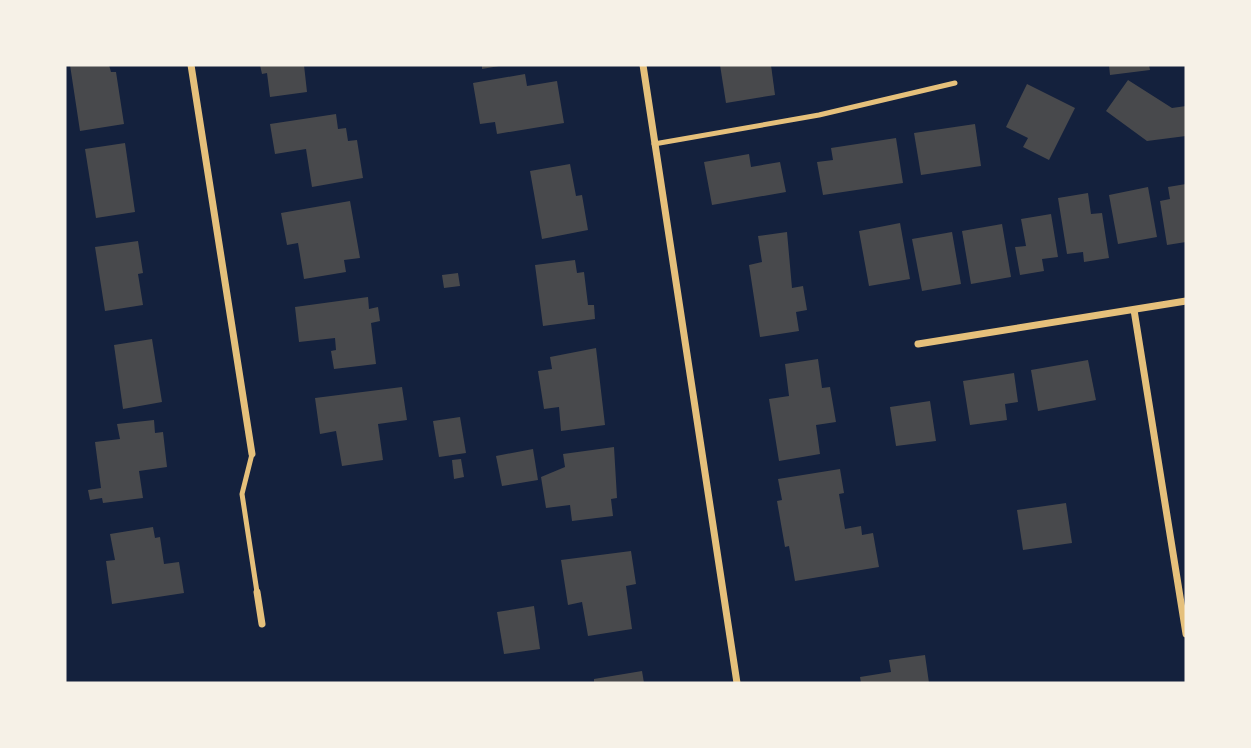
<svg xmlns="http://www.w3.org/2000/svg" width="1251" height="748" viewBox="0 0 1251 748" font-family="Quicksand,sans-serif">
<rect width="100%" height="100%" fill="#14213d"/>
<!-- building -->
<g fill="#48494c">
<polygon points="70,65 109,65 111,72 116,72 124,124 80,131"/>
<polygon points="260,65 304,65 307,92 270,97 267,73 262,74"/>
<polygon points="482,65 498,65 499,66 482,69"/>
<polygon points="720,65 771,65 775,95 726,103"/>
<polygon points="1109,65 1149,65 1150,70 1110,75"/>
<polygon points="525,74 527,86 557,81 564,123 497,134 495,122 480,124 473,83"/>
<polygon points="1128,80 1172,108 1186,106 1186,136 1147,141 1106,111"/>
<polygon points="1027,84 1075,108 1049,160 1023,147 1028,138 1006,127"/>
<polygon points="336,114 338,129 346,128 348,141 357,140 363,178 312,187 306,149 275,154 270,124"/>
<polygon points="975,124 981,166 921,175 914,133"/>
<polygon points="896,138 903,183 823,195 817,162 833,160 831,148"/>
<polygon points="125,143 135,212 96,218 85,149"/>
<polygon points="749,154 751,167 780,162 786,192 712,205 704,162"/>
<polygon points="570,164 576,196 582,195 588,230 542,239 530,171"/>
<polygon points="1186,184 1186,242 1167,245 1160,201 1170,199 1168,187"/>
<polygon points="1148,187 1157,237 1118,244 1109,195"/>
<polygon points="1088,193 1091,214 1102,213 1109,258 1084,262 1083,252 1067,254 1058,198"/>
<polygon points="350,201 360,258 344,260 346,272 304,279 298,243 287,245 281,213"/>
<polygon points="1051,214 1058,257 1042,259 1044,271 1020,275 1015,247 1026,246 1021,219"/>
<polygon points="900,223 910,279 869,286 859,231"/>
<polygon points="1002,224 1011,277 971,284 962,231"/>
<polygon points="787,232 792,288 803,286 807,310 796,312 799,331 760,337 749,265 762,262 758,236"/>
<polygon points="952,232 961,284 922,291 912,239"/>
<polygon points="138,241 143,273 138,274 143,305 105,311 95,247"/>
<polygon points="575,260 577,273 584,272 588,305 594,305 595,319 543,326 535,265"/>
<polygon points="458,273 460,286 444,288 442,275"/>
<polygon points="368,297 369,309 378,307 380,321 371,323 376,364 334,369 331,351 336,350 335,338 299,342 295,307"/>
<polygon points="152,339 162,402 123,409 114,345"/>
<polygon points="596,348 605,425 561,431 559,407 544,409 538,371 552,369 550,357"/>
<polygon points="818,359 822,388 830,387 836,422 816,425 820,454 779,461 769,399 789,396 785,364"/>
<polygon points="1088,360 1096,400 1038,411 1031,370"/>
<polygon points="1014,373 1018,402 1005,404 1007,420 970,425 963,381"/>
<polygon points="402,387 407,420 378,424 383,460 342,466 336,431 320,434 315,398"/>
<polygon points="930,401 936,441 896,446 890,407"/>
<polygon points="460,417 466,453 439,457 433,421"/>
<polygon points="154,420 155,433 163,432 167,467 139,471 143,498 103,503 102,498 90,500 88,490 101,488 95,442 120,439 117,424"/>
<polygon points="614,447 617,498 611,499 613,516 572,521 570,505 546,508 541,477 565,467 563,454"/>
<polygon points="533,449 538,480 502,486 496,456"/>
<polygon points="461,459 464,477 454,479 452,460"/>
<polygon points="840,469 844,493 839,494 845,529 861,526 862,535 873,533 879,567 795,581 789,546 785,547 777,501 782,500 778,479"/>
<polygon points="1066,503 1072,543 1023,550 1017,510"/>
<polygon points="153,527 155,538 160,537 164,564 179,562 184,593 112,604 106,561 115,560 110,534"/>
<polygon points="631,551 636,584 626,586 632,629 588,636 582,602 568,605 561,560"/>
<polygon points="534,606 540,649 504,654 497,612"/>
<polygon points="925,655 929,683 861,683 860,677 891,672 889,660"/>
<polygon points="642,671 644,683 594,683 594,679"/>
</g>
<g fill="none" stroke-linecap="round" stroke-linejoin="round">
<!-- service -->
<g stroke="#e5c07b" stroke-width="5">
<polyline points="654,144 819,115 955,83"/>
<polyline points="252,454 242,494 257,592"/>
</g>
<!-- minor -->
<g stroke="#e5c07b" stroke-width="7">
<polyline points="191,65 252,454"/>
<polyline points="643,65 737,683"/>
<polyline points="1134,310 1186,634"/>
<polyline points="918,344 1186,301"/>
<polyline points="257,592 262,624"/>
</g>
</g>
<!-- border -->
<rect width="1251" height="748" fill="none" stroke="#f6f1e7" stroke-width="133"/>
</svg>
